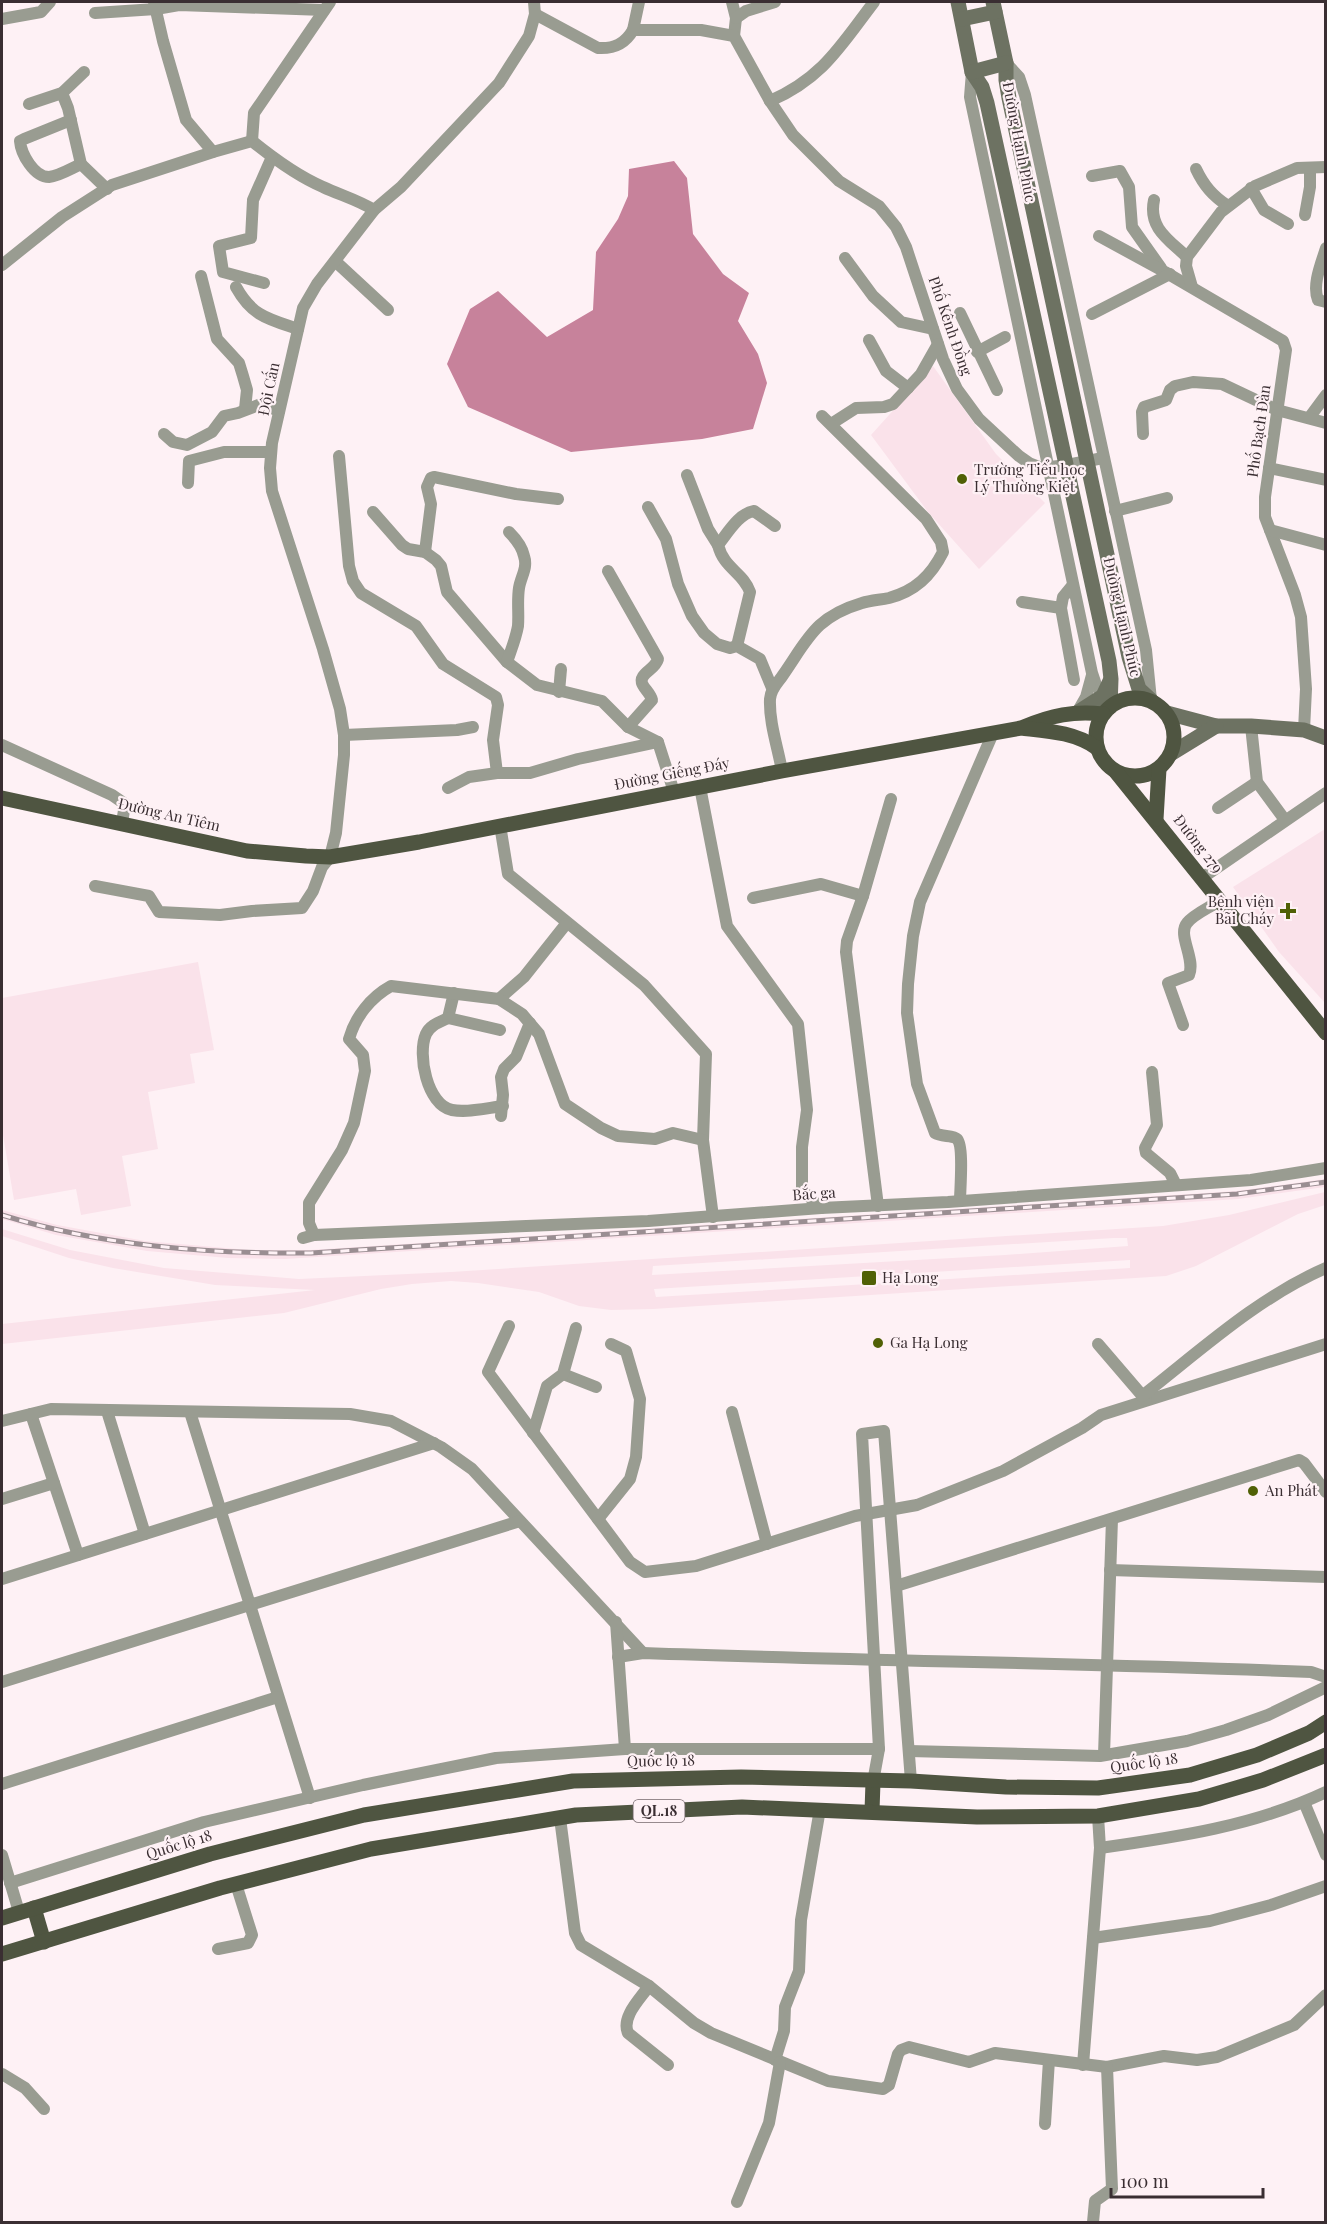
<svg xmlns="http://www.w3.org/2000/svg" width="1327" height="2224" viewBox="0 0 1327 2224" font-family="'Playfair Display',serif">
<rect width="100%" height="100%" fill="#fef1f5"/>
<!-- built -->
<g fill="#fae2ea" fill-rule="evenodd">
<polygon points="933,366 996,454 1045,503 979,569 928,512 871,435"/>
<polygon points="1325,829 1325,1003 1279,952 1233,887"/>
<polygon points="198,962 214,1050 190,1054 195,1083 148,1092 158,1149 122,1156 131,1206 81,1215 76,1189 14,1200 2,1129 2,998"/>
<polygon points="1325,1179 1325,1187 1238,1199 285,1259 228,1258 147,1251 56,1235 2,1219 2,1210 57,1225 145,1241 249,1250 310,1250 1236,1191"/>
<path d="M1325,1192V1205L1298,1214L1196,1266L1166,1276L653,1309L611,1310L579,1306L539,1292L478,1283L451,1281L412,1284L381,1289L284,1313L2,1344V1324L315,1290L215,1285L113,1268L69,1258L2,1236V1229L70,1250L164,1268L299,1279L451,1272L1163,1226L1229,1215ZM1114,1238H1127L1128,1246L1005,1255L652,1275L653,1266ZM1130,1260V1268L656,1297L654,1289Z"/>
</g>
<!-- water -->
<polygon fill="#c7829b" points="674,161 687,178 693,234 723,274 749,293 738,321 758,354 767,383 753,429 702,439 571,452 468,407 447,364 470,309 498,291 547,337 593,310 596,252 618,219 628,196 629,169"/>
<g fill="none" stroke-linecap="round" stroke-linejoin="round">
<!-- street -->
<g stroke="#999c91" stroke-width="12">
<polyline points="154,2 163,41 186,120 213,152"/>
<polyline points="732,2 736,18 734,36"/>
<polyline points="95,13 156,9 179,5 324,10"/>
<path d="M535,14L598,48C614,49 625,44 633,30H701L734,36L770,101L793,135L839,181L879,206L896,227L906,247L943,359L957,389L979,419L1019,456L1029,463L1042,468L1067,465L1103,458"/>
<polyline points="736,18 746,11 775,2"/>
<polyline points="2,19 41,12 50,2"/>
<polyline points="633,30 639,2"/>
<polyline points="1006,63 1019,77 1025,95 1146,650 1151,700"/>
<polyline points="972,72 970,97 1092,673 1096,685 1106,702"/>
<polyline points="62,93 68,108 81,164 107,189"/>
<path d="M770,101C823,78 841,45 874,2"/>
<polyline points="29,104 62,93 84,72"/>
<path d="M71,120L24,139L20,141C21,154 34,177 49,177C59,176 72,168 81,164"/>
<polyline points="252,141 254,113 330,2"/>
<path d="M1196,169C1204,186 1213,196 1228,206"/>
<polyline points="1092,176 1120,171 1129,187 1132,227 1161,268"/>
<polyline points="1251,188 1264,210 1288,224"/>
<path d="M1154,200C1148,228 1169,240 1187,257"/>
<polyline points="1305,215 1310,187 1310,168"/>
<polyline points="1099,236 1165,272 1283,341 1286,350 1265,497 1265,517 1295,595 1301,617 1306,689 1304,730"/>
<path d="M1326,248C1321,264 1312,285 1318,300L1326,302"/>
<polyline points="845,258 873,296 901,322 933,329"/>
<polyline points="335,261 388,310"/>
<path d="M2,265L62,217L112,185L213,152L252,141C273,158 297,176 323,187C340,195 358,200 374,210"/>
<polyline points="201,276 217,339 239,363 243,376 247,390 245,409"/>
<polyline points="264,283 223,272 219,246 251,238 253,200 272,157"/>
<path d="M236,287C252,316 268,319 298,329"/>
<polyline points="1192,287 1186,266 1187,257 1221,212 1255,186 1297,168 1326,167"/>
<polyline points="960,313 997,390"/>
<polyline points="1092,314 1170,274"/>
<polyline points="869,340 886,371 908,388"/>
<polyline points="977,352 1005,337"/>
<polyline points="1309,418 1326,395"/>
<polyline points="831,424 856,408 884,407 893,404 921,374 938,344"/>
<polyline points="164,434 173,442 187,445 212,432 224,416 238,413 261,404 279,411"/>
<polyline points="1143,434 1142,412 1144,407 1166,400 1170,390 1175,386 1193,382 1222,384 1277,410 1326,423"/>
<polyline points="339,456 349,566 353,581 361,593 416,626 443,664 496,697 498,705 493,740 497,773"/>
<polyline points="1269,468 1326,480"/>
<polyline points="687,475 708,529 718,545"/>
<polyline points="188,483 189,461 224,452 271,452"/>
<polyline points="648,507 666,539 678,584 692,616 704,633 717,644 730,648 737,646 760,659 772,688"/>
<polyline points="1115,511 1167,498"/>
<polyline points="373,512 402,545 408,549 425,552 436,560 441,566 447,592 507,662 537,685 602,701 628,727 658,742 674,792"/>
<polyline points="1270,530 1326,545"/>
<polyline points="425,552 431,504 427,487 431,478 434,477 516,494 558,499"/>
<path d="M608,571L658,659C656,666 650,669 645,674C635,684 650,690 652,700L628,727"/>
<polyline points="1072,586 1063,597 1061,608 1074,680"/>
<polyline points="1022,602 1061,608"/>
<path d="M737,646L750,592C743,572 724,569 718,545C727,534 739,513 754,511L775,526"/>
<path d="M507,662C511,650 516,638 518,626C519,613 517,601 519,588C521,576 528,568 524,556C522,546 516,539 509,532"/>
<polyline points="559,692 561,669"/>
<polyline points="1078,711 1086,697 1092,675"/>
<polyline points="1251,726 1257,782 1285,820"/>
<polyline points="344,735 457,730 473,727"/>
<polyline points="2,745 112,795 125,804 122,823"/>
<path d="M782,771C778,748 769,723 770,699C771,688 778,683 783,675C808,639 815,617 862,603C871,600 880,600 889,598C915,591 931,576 943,552L941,542L926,519L822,416"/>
<polyline points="700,787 727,926 798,1024 807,1110 802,1147 802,1190 821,1208"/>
<polyline points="448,788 469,777 497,773 530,773 578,759 658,742"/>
<polyline points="1218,808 1257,782"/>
<polyline points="500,825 508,874 644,985 706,1054 703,1140 713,1217"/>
<polyline points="1202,878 1326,793"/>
<polyline points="95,886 149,896 159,912 220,915 252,911 302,908 313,891 322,867 330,857 336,833 344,755 344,735 340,709 323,649 272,491 270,468 272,443 303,308 317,284 374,210 401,187 499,83 529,36 535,14 534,2"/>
<polyline points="753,898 821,884 863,896"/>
<path d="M454,993L448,1018C440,1022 430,1025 426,1034C417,1054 427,1105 452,1110C468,1113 487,1108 503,1106"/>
<polyline points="499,999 524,977 566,924"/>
<polyline points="448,1018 500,1030"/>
<path d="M1183,1025L1168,983L1189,975C1196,959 1177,935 1187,923C1194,914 1209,908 1219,901"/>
<polyline points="1152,1072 1157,1125 1145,1148 1146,1153 1170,1173 1176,1185"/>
<polyline points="501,1116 503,1095 501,1077 504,1069 516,1057 530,1023"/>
<path d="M960,1201C960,1190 964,1146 957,1139C953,1135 941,1137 935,1133L917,1084L907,1013L908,984L913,936L920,902L993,733"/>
<polyline points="878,1206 846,952 847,941 863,896 891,799"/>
<path d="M314,1235L309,1223V1203L342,1150L354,1123L365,1071L363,1055L349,1039C355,1017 371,997 391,986L499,999L522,1014L539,1034L565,1104L601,1128L618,1136L655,1139L673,1133L703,1140"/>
<polyline points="303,1238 314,1235 648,1221 821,1208 948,1202 1251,1180 1326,1168"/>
<polyline points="509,1326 488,1372 630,1562 645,1572 696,1566 855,1516 917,1505 1003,1471 1082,1428 1101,1415 1326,1344"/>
<polyline points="1098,1344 1146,1400"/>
<polyline points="563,1374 596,1387"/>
<path d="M1142,1396C1201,1350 1257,1298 1326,1268"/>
<polyline points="107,1411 145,1534"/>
<polyline points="190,1412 310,1798"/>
<polyline points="732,1412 767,1544"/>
<polyline points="31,1414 78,1555"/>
<polyline points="2,1421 51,1409 350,1414 391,1421 441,1447 472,1469 643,1653"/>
<polyline points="533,1433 547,1386 563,1374 576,1328"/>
<polyline points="2,1499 54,1483"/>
<polyline points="598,1519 630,1479 636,1457 640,1399 626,1351 611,1344"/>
<polyline points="1110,1570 1326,1577"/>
<polyline points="2,1579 434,1443"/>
<polyline points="896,1586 1299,1460 1304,1463 1326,1492"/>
<polyline points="616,1622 625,1749"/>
<path d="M618,1657L643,1653C866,1661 1089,1663 1311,1672L1326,1677"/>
<polyline points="2,1682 520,1521"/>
<polyline points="909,1751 1100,1756 1187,1741 1226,1730 1268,1715 1326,1687"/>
<polyline points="1104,1755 1112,1519"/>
<polyline points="873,1782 879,1749 862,1434 884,1431 911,1781"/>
<polyline points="2,1784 278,1697"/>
<polyline points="1304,1802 1326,1855"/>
<polyline points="560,1818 575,1933 581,1945 649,1986 694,2023 711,2033 828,2081 883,2089 889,2085 898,2054 901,2050 909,2047 969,2062 995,2053 1107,2067 1164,2056 1197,2060 1217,2057 1294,2025 1326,1995"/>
<path d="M1100,1848C1177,1837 1254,1826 1326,1792"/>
<polyline points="2,1855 19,1912"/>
<polyline points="10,1883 204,1822 363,1785 496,1758 625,1749 879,1749"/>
<polyline points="1093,1938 1210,1921 1271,1905 1326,1886"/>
<polyline points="218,1949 248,1943 252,1935 236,1884"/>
<path d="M649,1986C640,1999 621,2017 628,2033L668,2065"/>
<polyline points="775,2060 784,2031 785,2007 799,1971 801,1920 820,1809"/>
<polyline points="1083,2065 1100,1848 1098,1816"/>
<polyline points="2,2074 25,2088 44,2109"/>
<polyline points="1045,2124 1049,2060"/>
<polyline points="737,2202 769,2123 780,2062"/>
<polyline points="1093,2222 1095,2201 1112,2189 1107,2067"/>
</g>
<!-- secondary -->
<g stroke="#6d7262" stroke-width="15">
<polyline points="958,2 972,72 982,87 987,103 1109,661 1111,679 1110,707"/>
<polyline points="993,2 1006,63 1006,80 1009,98 1129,657 1139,689 1151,700"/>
<polyline points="962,19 995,12"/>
<polyline points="972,72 1006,63"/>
<polyline points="1078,712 1103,696 1110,681"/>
<polyline points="1167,713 1216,726 1251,726 1304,730 1326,738"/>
<polyline points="1172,753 1216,726"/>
</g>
<!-- primary -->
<g stroke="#4f5541" stroke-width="15">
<circle cx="1135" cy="737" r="39"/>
<path d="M1024,727C1052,715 1073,711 1103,714"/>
<polyline points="1116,772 1326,1033"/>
<path d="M2,798L247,851L306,856L330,857L419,842L782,771L1021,728C1048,731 1074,732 1097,748"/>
<polyline points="1156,819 1159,769"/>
<polyline points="872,1811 873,1782"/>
<polyline points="34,1908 44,1942"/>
<polyline points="2,1918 210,1854 364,1815 573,1781 741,1777 911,1781 1006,1787 1098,1788 1190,1775 1257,1755 1309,1733 1326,1722"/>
<polyline points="2,1954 220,1888 371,1849 576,1815 742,1807 977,1817 1098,1816 1199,1799 1263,1780 1326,1755"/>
</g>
<defs>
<path id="rail" d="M2,1215C102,1246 207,1254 311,1253L1237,1194L1326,1182"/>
</defs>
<!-- rail casing -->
<use href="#rail" stroke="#9a8e92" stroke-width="5"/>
<!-- rail -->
<use href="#rail" stroke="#fef1f5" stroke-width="3" stroke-dasharray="9" stroke-linecap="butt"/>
</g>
<!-- markers -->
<g fill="#506005" stroke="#fef1f5" stroke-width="2">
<circle cx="962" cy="479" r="6"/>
<path d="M1285 902h6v6h6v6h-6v6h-6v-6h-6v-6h6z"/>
<rect x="861" y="1270" width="16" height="16" rx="3"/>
<circle cx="878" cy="1343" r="6"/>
<circle cx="1253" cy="1491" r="6"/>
</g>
<g text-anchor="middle" stroke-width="4.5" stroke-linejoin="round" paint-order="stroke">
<!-- shield labels -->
<rect fill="#fef1f5" stroke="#75686c" stroke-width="1.5" x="633.5" y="1800" width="51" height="22" rx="4.5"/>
<g font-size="14" font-weight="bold" fill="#3a2e32">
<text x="659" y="1816">QL.18</text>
</g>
<!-- street labels -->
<g font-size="15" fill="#3a2e32" stroke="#fef1f5">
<text transform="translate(1019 142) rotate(79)" y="5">Đường Hạnh Phúc</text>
<text transform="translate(950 326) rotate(71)" y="5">Phố Kênh Đồng</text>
<text transform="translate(269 389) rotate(-78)" y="5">Đội Cấn</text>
<text transform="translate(1259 431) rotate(-82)" y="5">Phố Bạch Đàn</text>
<text transform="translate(1122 617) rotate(77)" y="5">Đường Hạnh Phúc</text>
<text transform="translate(672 774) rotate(-11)" y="5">Đường Giếng Đáy</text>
<text transform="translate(169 815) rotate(13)" y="5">Đường An Tiêm</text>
<text transform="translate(1198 844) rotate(52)" y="5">Đường 279</text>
<text transform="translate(814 1194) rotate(-4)" y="5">Bắc ga</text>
<text transform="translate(661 1761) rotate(-1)" y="5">Quốc lộ 18</text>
<text transform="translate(1144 1763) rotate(-8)" y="5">Quốc lộ 18</text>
<text transform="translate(179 1845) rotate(-17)" y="5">Quốc lộ 18</text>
</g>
<!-- poi labels -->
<g font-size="15" fill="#3a2e32" stroke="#fef1f5" text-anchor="start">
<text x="974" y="475">Trường Tiểu học<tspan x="974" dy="17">Lý Thường Kiệt</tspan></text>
<text x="1274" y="907" text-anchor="end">Bệnh viện<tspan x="1274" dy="17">Bãi Cháy</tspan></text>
<text x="882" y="1283">Hạ Long</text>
<text x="890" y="1348">Ga Hạ Long</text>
<text x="1265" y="1496">An Phát</text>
</g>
</g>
<!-- border -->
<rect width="1327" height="2224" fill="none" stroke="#3a2e32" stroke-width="6"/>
<!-- scale -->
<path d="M1111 2188v9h152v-9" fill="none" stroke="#3a2e32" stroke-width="3"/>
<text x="1120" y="2188" font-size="18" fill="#3a2e32" stroke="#fef1f5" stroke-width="4.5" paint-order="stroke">100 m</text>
</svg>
